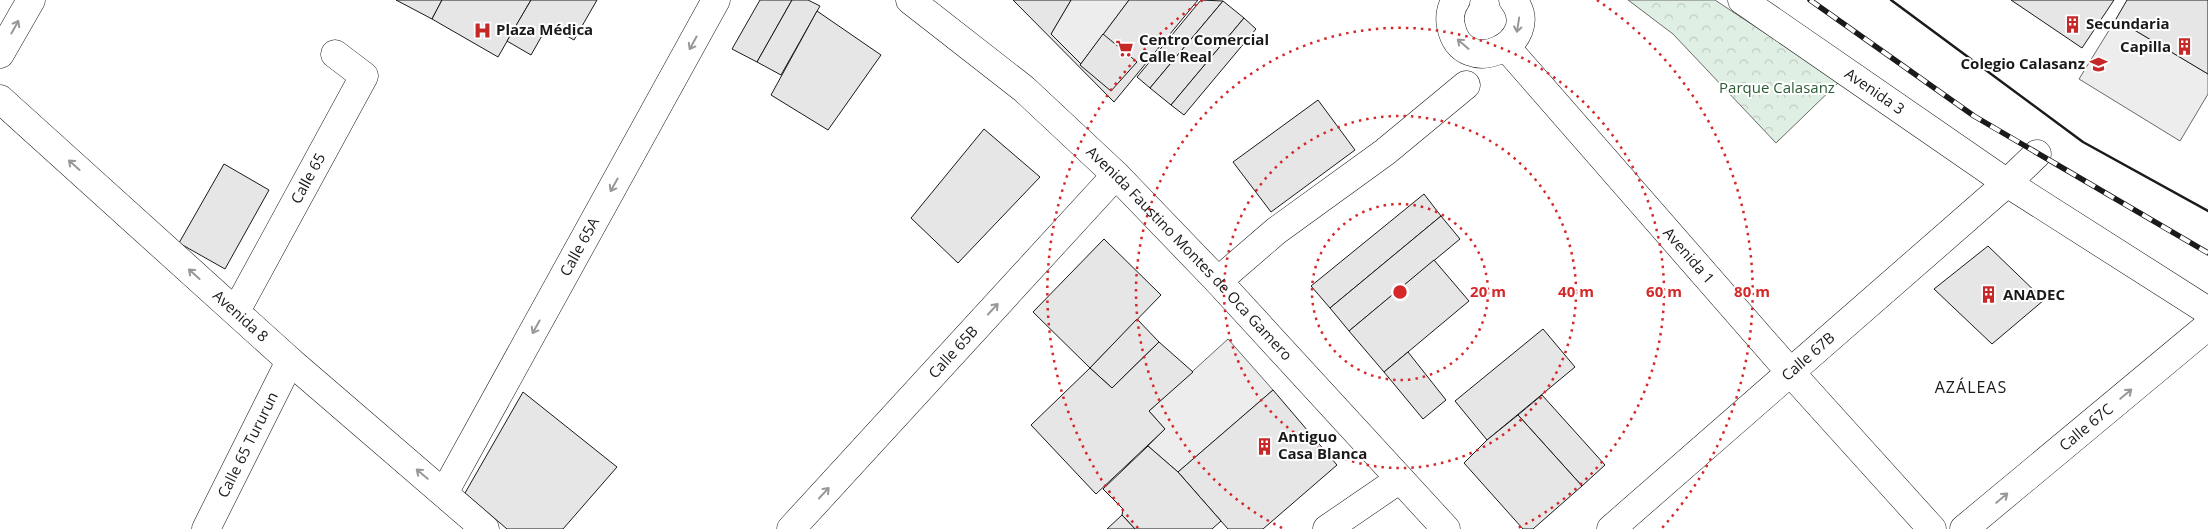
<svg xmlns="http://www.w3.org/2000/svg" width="2208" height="529" viewBox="0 0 2208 529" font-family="'Open Sans',sans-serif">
<defs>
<pattern id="forest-crowns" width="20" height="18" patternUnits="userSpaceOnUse" patternTransform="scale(1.25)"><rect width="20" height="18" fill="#e0efe3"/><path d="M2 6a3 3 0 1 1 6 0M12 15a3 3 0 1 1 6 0" fill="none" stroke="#c0ccc2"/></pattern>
</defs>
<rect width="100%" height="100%" fill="#fff"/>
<!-- forest -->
<polygon fill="url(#forest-crowns)" stroke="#6a6a6a" points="1628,0 1715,0 1839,82 1776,143 1673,34"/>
<!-- parking -->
<g fill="#ededed" stroke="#6a6a6a">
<polygon points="1071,0 1129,0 1081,64 1051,34"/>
<polygon points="2116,19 2208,74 2208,94 2180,141 2079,79"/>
<polygon points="1228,339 1273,390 1178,472 1148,446 1165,429 1149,411"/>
</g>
<!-- building -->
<g fill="#e6e6e6" stroke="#1a1a1a">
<polygon points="396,0 442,0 432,19"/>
<polygon points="442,0 531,0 498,57 432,19"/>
<polygon points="531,0 597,0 574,40 548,25 531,55 507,41"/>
<polygon points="760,0 792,0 757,62 732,49"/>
<polygon points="792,0 808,0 820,6 781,75 757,62"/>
<polygon points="1013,0 1071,0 1051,34 1081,64 1129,0 1198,0 1114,102"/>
<polygon points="1201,0 1223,1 1150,88 1137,77"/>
<polygon points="2011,0 2114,0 2082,48"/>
<polygon points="2127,0 2208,0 2208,74 2116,19"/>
<polygon points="1223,1 1244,18 1171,105 1150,88"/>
<polygon points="817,11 881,55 828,130 771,95"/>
<polygon points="1244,18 1256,29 1184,115 1171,105"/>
<polygon points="1103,34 1137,62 1111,91 1080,65"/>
<polygon points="1318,100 1355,150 1271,212 1233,162"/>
<polygon points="984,129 1040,177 958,263 911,218"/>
<polygon points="224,164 269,190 225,269 179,243"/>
<polygon points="1424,194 1441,216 1330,308 1311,286"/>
<polygon points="1441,216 1460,239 1349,331 1330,308"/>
<polygon points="1104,239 1161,295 1090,368 1033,312"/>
<polygon points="1988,246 2044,300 1992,344 1934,289"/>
<polygon points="1434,260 1469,301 1384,372 1349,331"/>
<polygon points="1137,319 1159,342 1112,388 1090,368"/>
<polygon points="1543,329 1575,367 1487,440 1455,401"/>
<polygon points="1159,342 1193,372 1149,411 1165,429 1096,494 1031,425 1090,368 1112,388"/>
<polygon points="1408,352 1446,400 1423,419 1384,372"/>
<polygon points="1273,390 1337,465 1263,529 1228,529 1178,472"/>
<polygon points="523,392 617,467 563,529 507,529 465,493"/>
<polygon points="1542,395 1605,465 1582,486 1518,415"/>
<polygon points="1518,415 1582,486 1533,529 1523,529 1464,463 1487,440"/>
<polygon points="1148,446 1178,472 1221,521 1212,529 1135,529 1122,515 1123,509 1103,489"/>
<polygon points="1122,515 1135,529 1107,529"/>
</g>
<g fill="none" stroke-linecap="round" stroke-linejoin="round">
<defs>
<g id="minor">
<path d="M1456,0C1451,7 1449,17 1451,26C1462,82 1546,43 1513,0"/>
<path id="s1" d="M1742,0L2007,183L2208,311"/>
<path id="s2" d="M1507,48L1791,373L1932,529"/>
<polyline points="0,54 31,0"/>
<path id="s3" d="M0,99L290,361L485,529"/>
<polyline points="1218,281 1276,231 1385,152 1466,85"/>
<path id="s4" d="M236,311L364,76L335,54"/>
<path id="s5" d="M444,493L716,0"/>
<path id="s6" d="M206,529L290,361"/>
<path id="s7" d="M791,529L1116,175"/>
<polyline points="1327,529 1400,479"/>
<path id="s8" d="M1611,529L2007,183L2037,154"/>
<path id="s9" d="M1964,529L2208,326"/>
</g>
<g id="highway">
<path id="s10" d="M910,0L1024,89L1116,175L1218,281L1446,529"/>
</g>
</defs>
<!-- minor casing -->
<use href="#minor" stroke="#1a1a1a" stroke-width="29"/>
<!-- highway casing -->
<use href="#highway" stroke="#1a1a1a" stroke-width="29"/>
<!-- minor -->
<use href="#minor" stroke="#fff" stroke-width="28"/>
<!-- highway -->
<use href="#highway" stroke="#fff" stroke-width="28"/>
<defs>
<polyline id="rail" points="1810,0 1974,116 2208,253"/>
</defs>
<!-- rail casing -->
<use href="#rail" stroke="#1a1a1a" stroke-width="5.5"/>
<!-- rail -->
<use href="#rail" stroke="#fff" stroke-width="4" stroke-dasharray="11" stroke-linecap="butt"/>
<!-- wall -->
<polyline stroke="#1a1a1a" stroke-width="2.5" points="1891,0 2083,142 2208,211"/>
</g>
<!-- one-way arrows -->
<defs><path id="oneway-shaft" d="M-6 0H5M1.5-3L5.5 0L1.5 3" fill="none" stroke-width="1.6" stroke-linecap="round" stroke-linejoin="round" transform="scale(1.25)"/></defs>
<g stroke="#989898">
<use href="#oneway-shaft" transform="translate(1518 25) rotate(99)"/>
<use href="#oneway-shaft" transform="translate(15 27) rotate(-61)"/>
<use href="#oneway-shaft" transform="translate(693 43) rotate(119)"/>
<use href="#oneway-shaft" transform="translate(1463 44) rotate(-139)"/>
<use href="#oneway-shaft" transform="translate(74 165) rotate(-138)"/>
<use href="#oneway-shaft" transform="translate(614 185) rotate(119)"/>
<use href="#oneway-shaft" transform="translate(194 274) rotate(-138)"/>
<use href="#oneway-shaft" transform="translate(993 309) rotate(-47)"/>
<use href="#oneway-shaft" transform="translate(536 327) rotate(119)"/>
<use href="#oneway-shaft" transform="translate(2126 394) rotate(-40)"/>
<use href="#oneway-shaft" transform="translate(422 474) rotate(-140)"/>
<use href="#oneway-shaft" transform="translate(824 493) rotate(-47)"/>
<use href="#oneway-shaft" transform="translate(2002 498) rotate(-40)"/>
</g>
<!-- distance rings -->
<g fill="none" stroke="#d62828" stroke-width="2.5" stroke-dasharray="2.5 5">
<circle cx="1400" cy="292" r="88"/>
<circle cx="1400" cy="292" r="176"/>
<path d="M1282 528A264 264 0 1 1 1518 528"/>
<path d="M1138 528A352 352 0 0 1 1203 0M1597 0A352 352 0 0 1 1662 528"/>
</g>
<!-- icons -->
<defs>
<symbol id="building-bare" viewBox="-9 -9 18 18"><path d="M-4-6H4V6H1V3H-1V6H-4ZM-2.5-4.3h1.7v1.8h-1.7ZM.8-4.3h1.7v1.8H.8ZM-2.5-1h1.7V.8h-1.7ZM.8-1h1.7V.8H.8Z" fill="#c62828" stroke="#fff" stroke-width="2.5" paint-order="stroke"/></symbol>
<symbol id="hospital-bare" viewBox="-9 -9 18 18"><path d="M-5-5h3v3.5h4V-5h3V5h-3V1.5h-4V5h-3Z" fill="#c62828" stroke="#fff" stroke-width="2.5" paint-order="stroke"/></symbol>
<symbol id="supermarket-bare" viewBox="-9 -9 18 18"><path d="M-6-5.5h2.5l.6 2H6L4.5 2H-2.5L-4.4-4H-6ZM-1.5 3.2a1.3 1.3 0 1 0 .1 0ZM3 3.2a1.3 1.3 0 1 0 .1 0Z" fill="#c62828" stroke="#fff" stroke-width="2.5" paint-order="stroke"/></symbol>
<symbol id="school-bare" viewBox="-9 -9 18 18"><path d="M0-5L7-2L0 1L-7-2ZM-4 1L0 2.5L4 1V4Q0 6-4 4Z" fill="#c62828" stroke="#fff" stroke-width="2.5" paint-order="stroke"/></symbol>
</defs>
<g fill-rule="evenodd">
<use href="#building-bare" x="2060" y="12" width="25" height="25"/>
<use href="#hospital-bare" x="470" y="18" width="25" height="25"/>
<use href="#building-bare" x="2172" y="34" width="25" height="25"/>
<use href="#supermarket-bare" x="1112" y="36" width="25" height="25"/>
<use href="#school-bare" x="2086" y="52" width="25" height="25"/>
<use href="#building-bare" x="1976" y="282" width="25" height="25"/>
<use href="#building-bare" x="1252" y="434" width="25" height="25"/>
</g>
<g text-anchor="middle" stroke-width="4" stroke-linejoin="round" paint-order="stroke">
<!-- poi labels -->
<g font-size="15" font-weight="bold" fill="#1a1a1a" stroke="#fff" text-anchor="start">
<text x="2086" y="29">Secundaria</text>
<text x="496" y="35">Plaza Médica</text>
<text x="1139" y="45">Centro Comercial<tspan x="1139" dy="17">Calle Real</tspan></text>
<text x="2171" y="52" text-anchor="end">Capilla</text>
<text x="2085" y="69" text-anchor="end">Colegio Calasanz</text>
<text x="2003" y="300">ANADEC</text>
<text x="1278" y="442">Antiguo<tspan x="1278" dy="17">Casa Blanca</tspan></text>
</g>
<!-- park labels -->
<g font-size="15" fill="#2b5a34" stroke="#fff">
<text x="1777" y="93">Parque Calasanz</text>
</g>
<!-- street labels -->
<g font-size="15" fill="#1a1a1a" stroke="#fff">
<text dy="5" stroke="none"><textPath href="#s1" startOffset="161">Avenida 3</textPath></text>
<text dy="5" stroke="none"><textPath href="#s4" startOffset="151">Calle 65</textPath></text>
<text dy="5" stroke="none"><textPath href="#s5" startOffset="281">Calle 65A</textPath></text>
<text dy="5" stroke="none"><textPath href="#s10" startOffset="378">Avenida Faustino Montes de Oca Gamero</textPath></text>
<text dy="5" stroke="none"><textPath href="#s2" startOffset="276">Avenida 1</textPath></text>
<text dy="5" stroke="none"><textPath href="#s3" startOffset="324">Avenida 8</textPath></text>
<text dy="5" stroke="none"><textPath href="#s7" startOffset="240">Calle 65B</textPath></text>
<text dy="5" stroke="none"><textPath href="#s8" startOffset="262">Calle 67B</textPath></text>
<text dy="5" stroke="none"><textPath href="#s9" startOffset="159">Calle 67C</textPath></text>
<text dy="5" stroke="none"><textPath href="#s6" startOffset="94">Calle 65 Tururun</textPath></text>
</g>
<!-- neighbourhood labels -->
<g font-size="16" letter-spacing="1" fill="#1a1a1a" stroke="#fff">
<text x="1971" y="393">AZÁLEAS</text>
</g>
</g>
<circle cx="1400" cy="292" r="8" fill="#d62828" stroke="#fff" stroke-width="2.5"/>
<g font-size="15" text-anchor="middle" font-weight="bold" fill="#d62828" stroke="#fff" stroke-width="4" stroke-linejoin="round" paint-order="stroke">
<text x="1488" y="297">20 m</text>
<text x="1576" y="297">40 m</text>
<text x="1664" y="297">60 m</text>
<text x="1752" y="297">80 m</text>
</g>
</svg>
